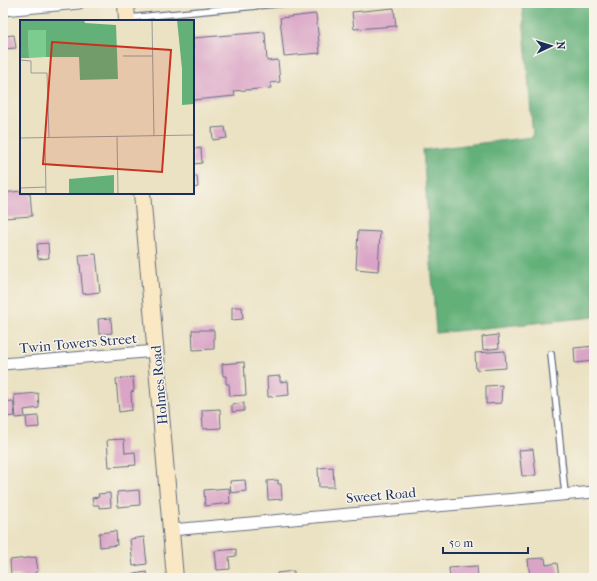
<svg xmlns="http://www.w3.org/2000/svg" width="597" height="581" viewBox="0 0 597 581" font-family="'IM FELL French Canon',serif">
<rect width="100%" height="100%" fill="#f7f3e8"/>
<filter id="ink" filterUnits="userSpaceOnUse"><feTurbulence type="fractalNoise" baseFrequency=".025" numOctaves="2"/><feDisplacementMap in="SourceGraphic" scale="8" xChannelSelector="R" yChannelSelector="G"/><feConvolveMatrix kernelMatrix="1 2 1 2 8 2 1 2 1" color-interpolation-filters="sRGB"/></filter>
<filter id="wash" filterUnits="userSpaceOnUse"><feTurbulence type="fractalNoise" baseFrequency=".012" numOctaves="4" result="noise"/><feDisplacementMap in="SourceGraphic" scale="16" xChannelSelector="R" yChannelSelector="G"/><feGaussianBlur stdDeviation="0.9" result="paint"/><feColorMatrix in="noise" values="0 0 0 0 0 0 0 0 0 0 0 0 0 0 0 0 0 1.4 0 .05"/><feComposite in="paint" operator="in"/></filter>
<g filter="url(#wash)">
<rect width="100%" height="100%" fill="#ebe2c3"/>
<!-- forest -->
<polygon fill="#64b079" stroke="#40706c" points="522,3 594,3 594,317 436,333 423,150 533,137"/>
<g id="blocks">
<!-- building -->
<g fill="#daa4c6">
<polygon points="394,8 396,26 354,29 352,12"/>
<polygon points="316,14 320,53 284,56 280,18"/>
<polygon points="265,32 267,61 278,60 280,82 270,83 271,88 234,91 235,96 193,100 193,38"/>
<polygon points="14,35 16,48 3,49 3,36"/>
<polygon points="225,127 227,138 213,140 212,128"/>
<polygon points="201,148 202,163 193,164 193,149"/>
<polygon points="193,176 197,176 198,187 193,188"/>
<polygon points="21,191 21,193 30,193 32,216 3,218 3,193"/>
<polygon points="358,231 380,232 378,271 356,269"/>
<polygon points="48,243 49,258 38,259 37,244"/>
<polygon points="96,254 100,292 83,294 79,255"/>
<polygon points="232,307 242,307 243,319 232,320"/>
<polygon points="111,318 112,333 99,334 98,319"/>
<polygon points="192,330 214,330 214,349 193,350"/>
<polygon points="498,335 499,348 483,350 482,337"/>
<polygon points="594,346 594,361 575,363 574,348"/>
<polygon points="505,351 506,368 476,370 475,353"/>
<polygon points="244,362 246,395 230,396 229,384 226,384 226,376 223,376 222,364"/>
<polygon points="280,376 280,382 288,381 289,395 268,397 267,377"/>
<polygon points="133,377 134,391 131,392 132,410 119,412 116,379"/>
<polygon points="502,385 501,403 486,404 486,386"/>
<polygon points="38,393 39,408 24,410 25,417 16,418 14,395"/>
<polygon points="13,401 15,416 4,417 3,402"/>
<polygon points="244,403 244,411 232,412 232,404"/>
<polygon points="220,409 221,428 203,429 202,410"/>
<polygon points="38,416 39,427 27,428 26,417"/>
<polygon points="124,439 125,453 135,452 136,465 109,467 107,440"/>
<polygon points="533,449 536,475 522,476 519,450"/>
<polygon points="333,467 334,487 319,487 318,468"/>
<polygon points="245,480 246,491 231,493 230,481"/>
<polygon points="278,480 278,484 281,484 282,499 268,500 267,481"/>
<polygon points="229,488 230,503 205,506 204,490"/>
<polygon points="139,490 140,505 118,507 117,492"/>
<polygon points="110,493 111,507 99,508 99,505 93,505 92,498 99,497 98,494"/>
<polygon points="116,531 117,545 100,547 99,533"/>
<polygon points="144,537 147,564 133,566 130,539"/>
<polygon points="236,549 236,556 229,557 230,569 217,570 215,551"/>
<polygon points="36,557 38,572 35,572 35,578 23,578 22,575 11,576 10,560"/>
<polygon points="545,558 546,565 557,563 559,578 530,578 528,559"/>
<polygon points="477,566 478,578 450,578 449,568"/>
<polygon points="294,571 294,578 277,578 277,573"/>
<polygon points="147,572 148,578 133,578 133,574"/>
</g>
</g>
</g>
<g filter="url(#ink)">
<use href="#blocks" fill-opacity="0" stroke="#646e81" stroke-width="1"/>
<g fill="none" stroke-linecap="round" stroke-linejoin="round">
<defs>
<g id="service">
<polyline points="128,18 287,3"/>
<polyline points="551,354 565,494"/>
</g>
<g id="minor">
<polyline points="3,10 79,3"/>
<polyline points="3,364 156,351"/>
<polyline points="171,530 594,492"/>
</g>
<g id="secondary">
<polyline points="126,3 127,21"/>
<polyline points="142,193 175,578"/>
</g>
</defs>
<!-- service casing -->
<use href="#service" stroke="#646e81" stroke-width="8"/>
<!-- minor casing -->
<use href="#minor" stroke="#646e81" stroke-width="13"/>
<!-- secondary casing -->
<use href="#secondary" stroke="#646e81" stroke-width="18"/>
<!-- service -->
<use href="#service" stroke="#fff" stroke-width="5.5"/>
<!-- minor -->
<use href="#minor" stroke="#fff" stroke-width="11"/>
<!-- secondary -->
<use href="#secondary" stroke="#fae7c3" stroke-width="16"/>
</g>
</g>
<g text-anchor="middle" stroke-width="3" stroke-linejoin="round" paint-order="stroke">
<!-- street labels -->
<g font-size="14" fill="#1b2f5e" stroke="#f7f3e8">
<text transform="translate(78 343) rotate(-5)" y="5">Twin Towers Street</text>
<text transform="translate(159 385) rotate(-95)" y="5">Holmes Road</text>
<text transform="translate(381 495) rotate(-5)" y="5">Sweet Road</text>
</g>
</g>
<!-- overview -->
<g transform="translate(20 20)">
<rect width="174" height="174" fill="#ebe2c3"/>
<path d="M8,10H26V37L9,38Z" fill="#7bcc8e"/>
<path d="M0,0H64L65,3L96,5L98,59L60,60L59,37H26V10H8L9,38H0ZM157,0H174V84L162,85V49ZM94,155V174H49V159Z" fill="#64b079"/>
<path fill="none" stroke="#989a9b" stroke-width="1" d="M132,0L134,116M103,36H132M0,40L11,41V53H27L29,118M97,117L98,174M0,118L174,115M25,118L26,174M0,168L26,167"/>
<path fill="#c8321e" fill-opacity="0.15" stroke="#c8321e" stroke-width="2" d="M32,22L151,30L142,152L23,144Z"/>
<rect width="174" height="174" fill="none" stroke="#1b2f5e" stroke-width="2"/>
</g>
<!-- margin -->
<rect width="597" height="581" fill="none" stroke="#f7f3e8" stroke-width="16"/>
<!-- north arrow -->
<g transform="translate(551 46) rotate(86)" stroke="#f7f3e8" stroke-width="3" paint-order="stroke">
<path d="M0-3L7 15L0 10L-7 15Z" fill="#1b2f5e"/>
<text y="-6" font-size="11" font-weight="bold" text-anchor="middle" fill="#1b2f5e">N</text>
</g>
<!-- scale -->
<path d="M443 547v6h85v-6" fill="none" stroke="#1b2f5e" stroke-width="2"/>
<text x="449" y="547" font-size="12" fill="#1b2f5e" stroke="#f7f3e8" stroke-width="3" paint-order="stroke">50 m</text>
</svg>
